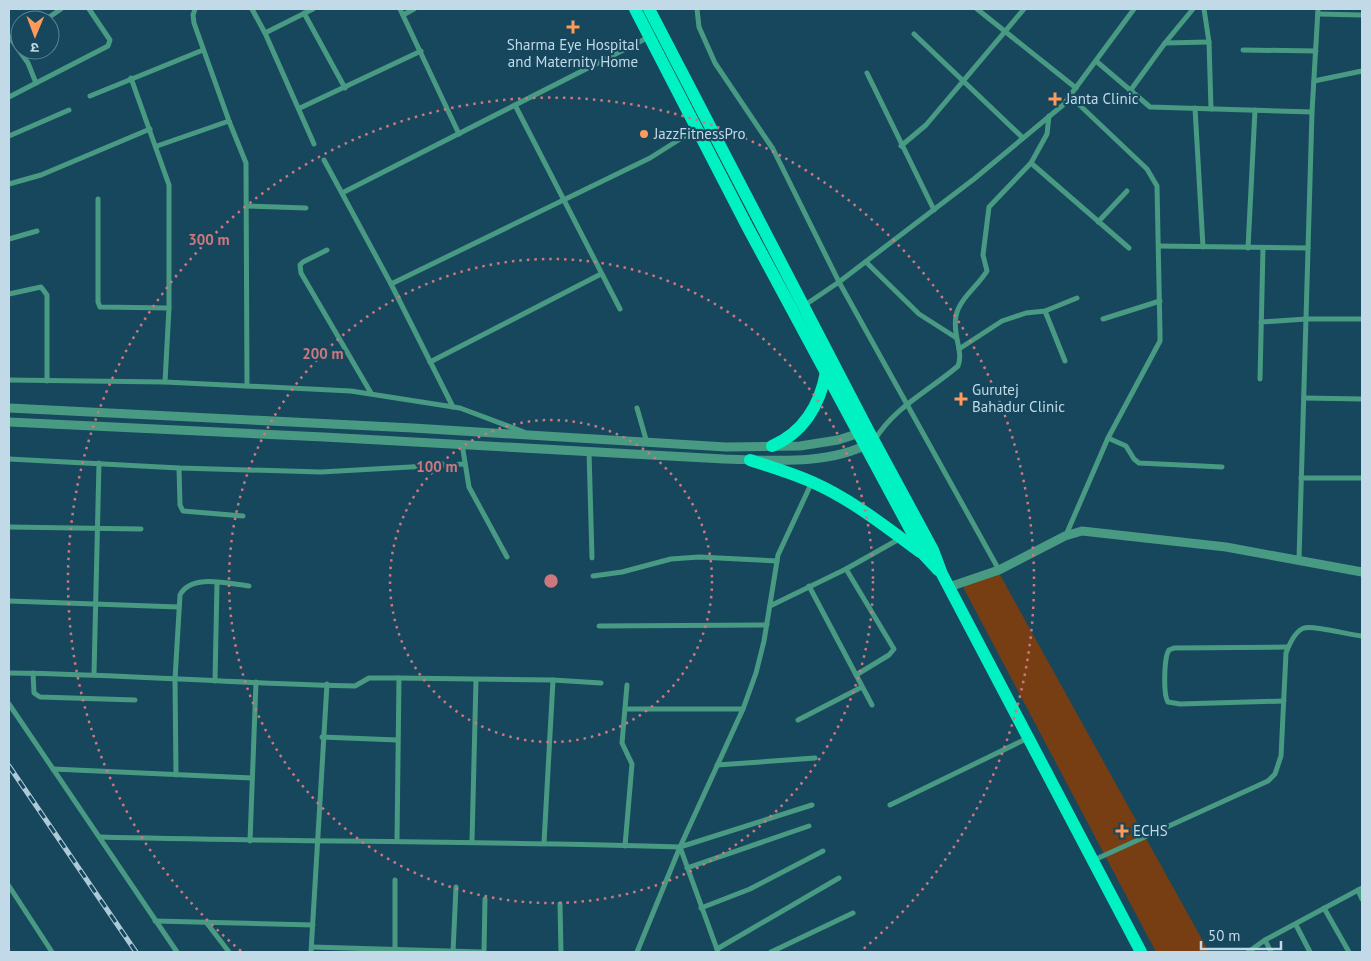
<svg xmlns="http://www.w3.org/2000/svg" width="1371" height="961" viewBox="0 0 1371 961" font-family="'PT Sans','Noto Sans Devanagari',sans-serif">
<rect width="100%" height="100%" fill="#16475d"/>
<!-- green -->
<polygon fill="#773d13" points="999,573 1209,952 1156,952 964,589 964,586"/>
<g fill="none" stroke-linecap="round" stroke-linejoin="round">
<!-- minor -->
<g stroke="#499a83" stroke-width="5">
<polyline points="195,9 193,15 194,23 229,121 246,163 247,386"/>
<polyline points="252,9 265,33 314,144"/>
<polyline points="400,9 459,134"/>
<polyline points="697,9 699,27 715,63 773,149 839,282 999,570"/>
<polyline points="977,9 1076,88"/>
<polyline points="1204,9 1209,42 1211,109"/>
<polyline points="304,13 345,88"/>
<polyline points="1318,14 1362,15"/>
<polyline points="403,15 414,9"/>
<polyline points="45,20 61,9"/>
<polyline points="265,33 313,9"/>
<polyline points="914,34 1023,138"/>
<polyline points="9,36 28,63 36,83"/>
<polyline points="1165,43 1209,42"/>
<polyline points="1243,50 1316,51"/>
<polyline points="1096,61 1150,107 1312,112"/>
<polyline points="867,73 934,210"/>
<polyline points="131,78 169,185 169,308 165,382"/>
<polyline points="1314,81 1362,71"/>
<polyline points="1130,91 1165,43 1193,9"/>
<polyline points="90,96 203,50"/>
<polyline points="9,97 108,46 110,40 89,9"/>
<polyline points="515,105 620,309"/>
<polyline points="300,108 421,51"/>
<polyline points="1195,108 1203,247"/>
<polyline points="9,136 69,110"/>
<polyline points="157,146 229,121"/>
<polyline points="901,146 926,125 1024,9"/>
<polyline points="324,160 391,284 453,407"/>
<polyline points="1031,163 1129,248"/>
<polyline points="9,184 41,175 150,129"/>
<polyline points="342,193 649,37"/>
<polyline points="98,199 98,302 100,307 169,308"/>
<polyline points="247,206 306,208"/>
<polyline points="1098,222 1127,191"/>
<polyline points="9,239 37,231"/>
<polyline points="1159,246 1308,248"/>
<polyline points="1248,248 1255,110"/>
<polyline points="327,250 303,262 300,265 301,273 371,393"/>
<polyline points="866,262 919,314 955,337"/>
<polyline points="391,284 650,158 696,129"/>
<polyline points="9,294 41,287 47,295 47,381"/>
<polyline points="805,305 839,282 974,179 1063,105 1134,9"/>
<polyline points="1045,311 1065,361"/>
<polyline points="1103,319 1160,301"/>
<polyline points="1261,322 1306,319 1362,319"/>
<polyline points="959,349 1002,321 1026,313 1045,311 1077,298"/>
<polyline points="430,362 601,274"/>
<polyline points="1260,379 1263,248"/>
<polyline points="9,380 165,382 351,391 460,408 524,432"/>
<polyline points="1304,398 1362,399"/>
<polyline points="637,408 647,443"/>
<polyline points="1108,438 1126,446 1134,459 1139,463 1222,467"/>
<path d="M874,441C894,407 929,391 958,366C964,351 952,335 956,316C959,299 978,286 987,271L983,255L989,207L1031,163L1047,134L1049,116"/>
<polyline points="462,444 469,487 507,557"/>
<polyline points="589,451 592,558"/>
<polyline points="9,459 179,468 321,472 464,464"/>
<polyline points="179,468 180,505 183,511 243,516"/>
<polyline points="1301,478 1362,478"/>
<polyline points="9,527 141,529"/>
<polyline points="1066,535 1108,438 1160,341 1160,334 1157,186 1147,169 1070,96"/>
<polyline points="1299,559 1312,112 1318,9"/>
<polyline points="846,569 894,649 889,655 856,675"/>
<polyline points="593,576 622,572 671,559 699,557 777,561"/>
<polyline points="809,586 872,705"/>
<polyline points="9,601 179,607"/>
<polyline points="770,606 846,569 901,538"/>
<polyline points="599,626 767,625"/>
<path d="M9,673C124,674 239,684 355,686L369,678H399L553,680L601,683"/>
<polyline points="33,673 34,693 40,697 135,700"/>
<polyline points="94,674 99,463"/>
<polyline points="215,681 217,583"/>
<path d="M1284,701L1180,704L1168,702C1163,695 1164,657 1169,650L1174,648L1288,647"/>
<polyline points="9,704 177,952"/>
<polyline points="625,709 743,709"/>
<polyline points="798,720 862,687"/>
<polyline points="322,737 397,740"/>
<polyline points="717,765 815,758"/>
<polyline points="53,769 252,778"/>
<path d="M176,775L175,679L180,595C191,573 229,584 249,586"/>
<polyline points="890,805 1028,738"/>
<path d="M100,837C293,842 487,841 680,847L718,952"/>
<polyline points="397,840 399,678"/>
<polyline points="250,841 256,682"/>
<polyline points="472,841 476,680"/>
<polyline points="544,843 553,680"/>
<polyline points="625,846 632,764 622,743 627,685"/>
<polyline points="680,847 812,805"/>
<path d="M1094,860L1268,781L1275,774L1281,756L1286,653C1289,645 1295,631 1304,628C1314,625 1349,635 1362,636"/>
<polyline points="687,868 809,826"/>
<polyline points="9,886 52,952"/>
<polyline points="1358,890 1362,899"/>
<polyline points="560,904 561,952"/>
<polyline points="701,908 750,889 823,851"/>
<polyline points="1324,908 1349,952"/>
<polyline points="155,921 313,925"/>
<polyline points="206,922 229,952"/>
<polyline points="1296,925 1310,952"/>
<polyline points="1265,940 1271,952"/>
<polyline points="312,947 482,952"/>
<polyline points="395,949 395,880"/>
<polyline points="717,949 839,878"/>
<polyline points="311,952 327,684"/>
<polyline points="453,952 456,887"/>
<polyline points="484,952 485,899"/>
<polyline points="637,952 680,847 743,709 756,673 764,641 778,555 812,482"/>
<polyline points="771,952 853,913"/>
<polyline points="1248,952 1265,940 1362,888"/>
</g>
<!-- tertiary -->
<g stroke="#499a83" stroke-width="9">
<polyline points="9,408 413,428 726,447 800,446 838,440 863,432"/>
<path d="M9,422L324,437L724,459C771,460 827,466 870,443"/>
<polyline points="949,587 999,570 1065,536 1082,531 1226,547 1362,572"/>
</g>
<!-- primary -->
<g stroke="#00f1c2" stroke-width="12">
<polyline points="635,9 747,226 924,555 938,570"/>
<polyline points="649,9 868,430 933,550 942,574 1141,952"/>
<path d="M772,446C803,433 820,405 826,372"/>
<path d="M750,460C771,467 792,473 812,482C851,499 886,527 920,552"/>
</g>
<defs>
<polyline id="rail" points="9,766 136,952"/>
</defs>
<!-- rail casing -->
<use href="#rail" stroke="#aec9d8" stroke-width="5"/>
<!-- rail -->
<use href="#rail" stroke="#16475d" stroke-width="3" stroke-dasharray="9" stroke-linecap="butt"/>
</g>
<!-- distance rings -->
<g fill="none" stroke="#cd787e" stroke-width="2.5" stroke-dasharray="2.5 5">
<circle cx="551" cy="581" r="161"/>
<circle cx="551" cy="581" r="322"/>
<path d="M241 951A483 483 0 1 1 861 951"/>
</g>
<!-- markers -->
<g fill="#ff9b5a" stroke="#16475d" stroke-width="2">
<path d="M570.5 19.5h5v5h5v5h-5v5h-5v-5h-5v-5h5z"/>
<path d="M1052.5 91.5h5v5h5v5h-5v5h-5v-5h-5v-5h5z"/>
<circle cx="644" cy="134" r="5"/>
<path d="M958.5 391.5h5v5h5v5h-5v5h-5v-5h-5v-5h5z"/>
<path d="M1119.5 823.5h5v5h5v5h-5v5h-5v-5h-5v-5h5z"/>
</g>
<g text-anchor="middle" stroke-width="4.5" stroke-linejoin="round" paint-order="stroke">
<!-- poi labels -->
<g font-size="15" fill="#c2dae8" stroke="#16475d" text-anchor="start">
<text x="573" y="50" text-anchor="middle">Sharma Eye Hospital<tspan x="573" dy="17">and Maternity Home</tspan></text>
<text x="1066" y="104">Janta Clinic</text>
<text x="654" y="139">JazzFitnessPro</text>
<text x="972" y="395">Gurutej<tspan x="972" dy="17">Bahadur Clinic</tspan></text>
<text x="1133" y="836">ECHS</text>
</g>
</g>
<circle cx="551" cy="581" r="8" fill="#cd787e" stroke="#16475d" stroke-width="2.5"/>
<g font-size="15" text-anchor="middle" font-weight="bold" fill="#cd787e" stroke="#16475d" stroke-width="4.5" stroke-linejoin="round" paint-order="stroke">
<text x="209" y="245">300 m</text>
<text x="323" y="359">200 m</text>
<text x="437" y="472">100 m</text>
</g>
<!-- border -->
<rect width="1371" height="961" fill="none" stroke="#c2dae8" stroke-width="20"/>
<!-- north arrow -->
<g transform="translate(35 35) rotate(181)"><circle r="24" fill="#16475d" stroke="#5b8295"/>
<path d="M0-4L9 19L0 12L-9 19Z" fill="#ff9b5a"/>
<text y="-8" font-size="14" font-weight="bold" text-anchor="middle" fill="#c2dae8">उ</text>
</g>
<!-- scale -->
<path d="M1201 941v8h80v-8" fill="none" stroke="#c2dae8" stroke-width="2.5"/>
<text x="1208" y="941" font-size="15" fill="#c2dae8" stroke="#16475d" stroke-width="4" paint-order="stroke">50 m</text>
</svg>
